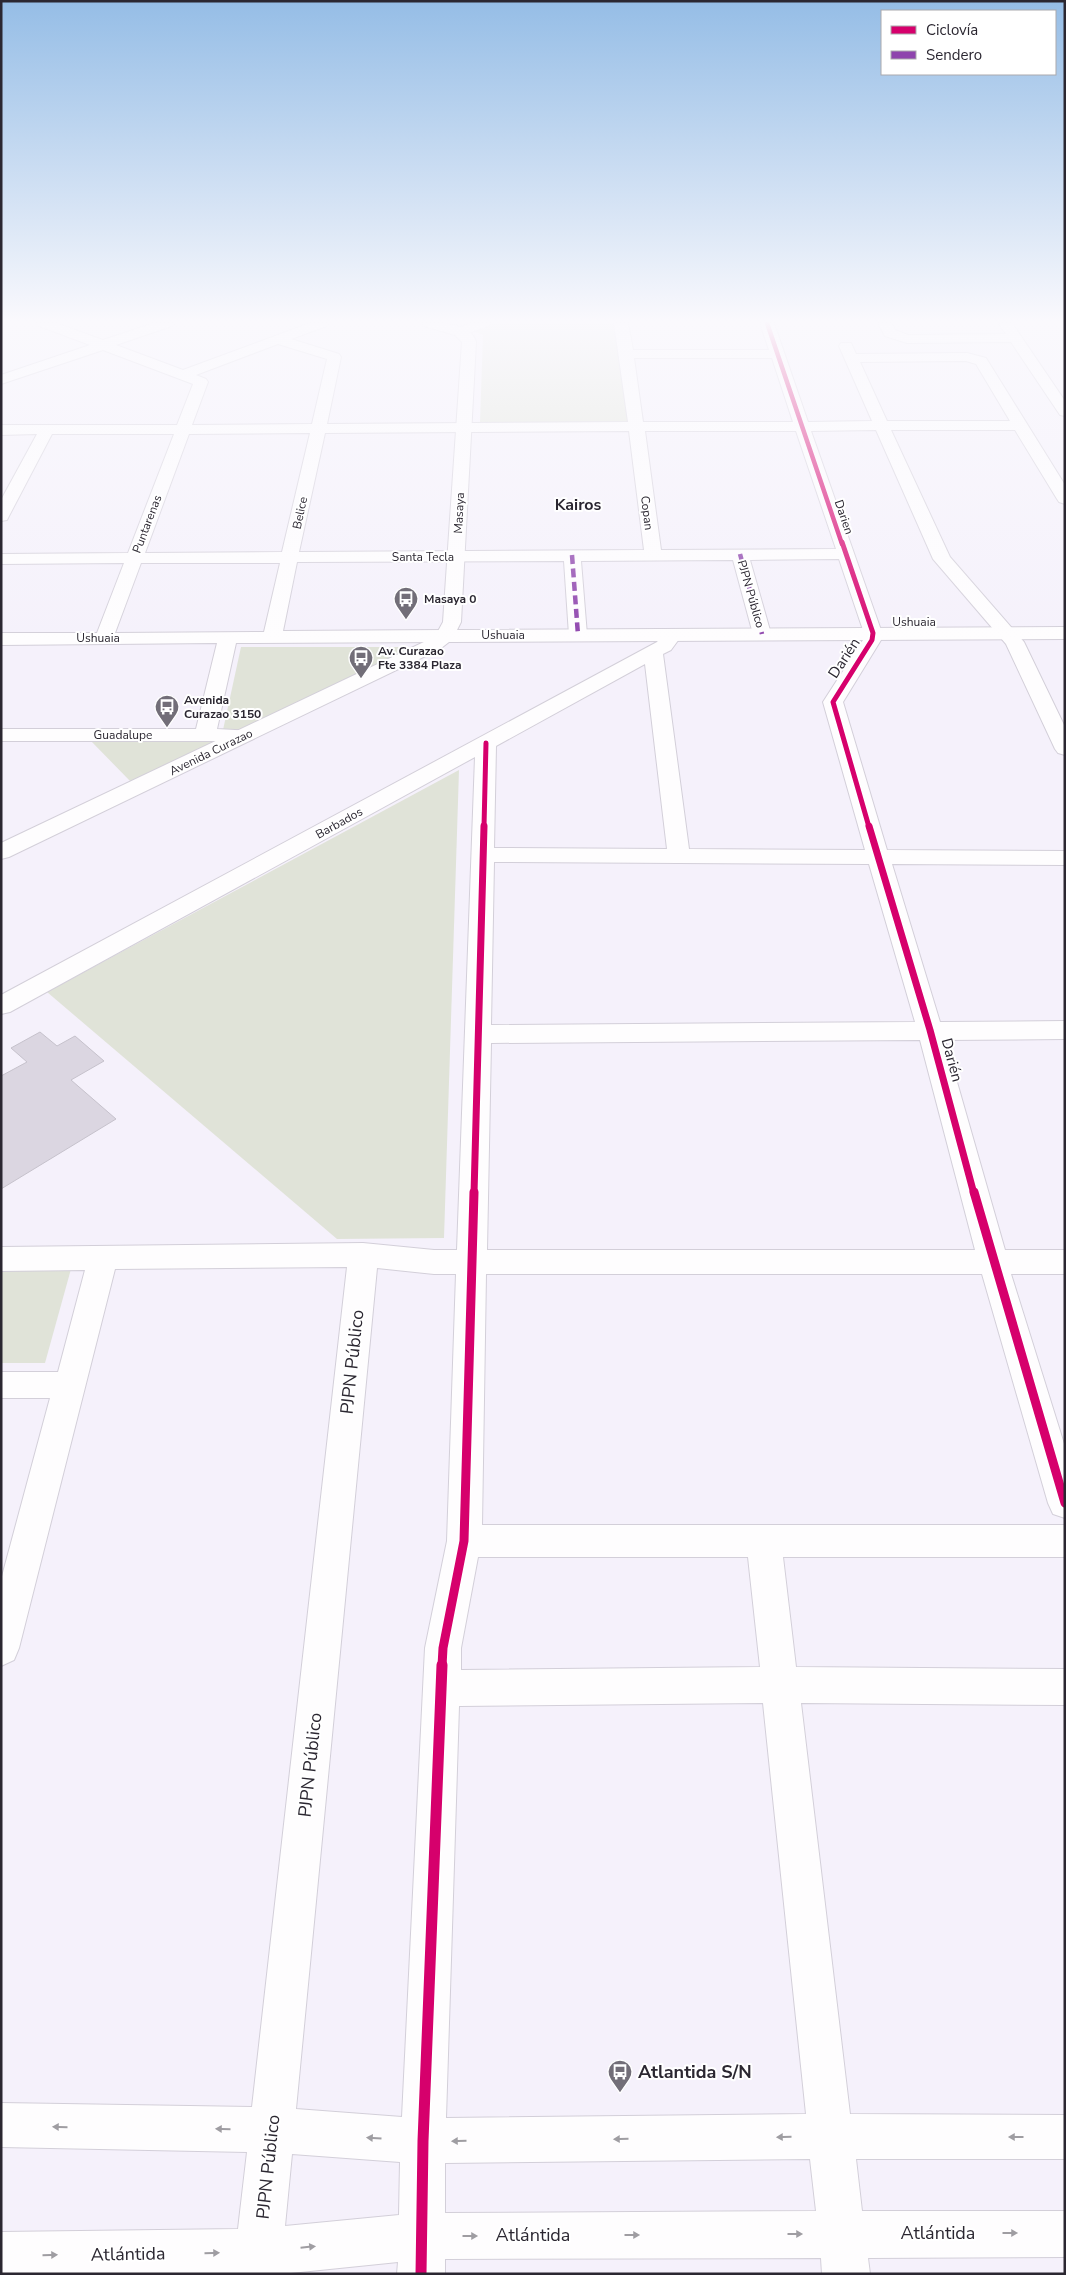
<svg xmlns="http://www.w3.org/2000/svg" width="1066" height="2275" viewBox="0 0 1066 2275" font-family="'Nunito Sans',sans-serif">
<rect width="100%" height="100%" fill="#f5f1fb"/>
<!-- green -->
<g fill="#e0e3d8">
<polygon points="494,323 614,323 628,423 480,423 483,335 473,331"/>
<polygon points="241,647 424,647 242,730 223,730"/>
<polygon points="224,738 132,783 90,740"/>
<polygon points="459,770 444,1238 337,1239 47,992"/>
<polygon points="1,1269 71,1269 45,1363 1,1363"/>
</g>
<!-- building -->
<polygon fill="#dbd6e1" stroke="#c6c2cc" points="40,1032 57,1046 75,1036 104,1061 71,1080 116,1119 1,1189 1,1076 27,1062 11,1048"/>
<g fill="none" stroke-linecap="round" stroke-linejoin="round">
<defs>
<g id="minor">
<path d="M37,323H56L103,340L154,323H174L172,326L116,345L183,370L310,323H329L327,326L291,339L339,354L341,357L327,424L628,422L614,323H628L633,350H769L760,323H774L808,422L872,421L839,346L841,343H851L856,354L967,353L986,358L1065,485V504L1059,502L1057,499L1015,430H891L950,557L1024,642L1065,727V755L1058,753L1055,749L1006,644L933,559L876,430L811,431L882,633L881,640L843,702L887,850L1065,851V865L892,864L940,1022L1065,1021V1039L945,1040L1005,1250H1065V1274H1011L1065,1447V1518L1053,1514L1048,1503L982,1274H486L482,1525H1065V1557H783L796,1667L1065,1669V1705L801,1703L850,2114L1065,2115V2159H856L862,2211H1065V2257L868,2258L870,2274H822L821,2258L445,2259V2274H397L398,2262L281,2274H1V2232L238,2229L247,2152L1,2147V2103L252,2107L347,1267L115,1269L19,1648L14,1660L1,1666V1580L50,1398H1V1372H58L85,1270L1,1271V1247L363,1243L434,1250H457L475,757L10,1012L1,1014V995L657,642C664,633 668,628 680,631L682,635L671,650L663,654L689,849L865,850L823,702L863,640L864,633L839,559L750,560L771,634L769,638L762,640L755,638L753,634L733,560L581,561L587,635L585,639L578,641L571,639L569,635L564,561L297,562L283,631L445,630L452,632L454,636L452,640L445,642L236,643L217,729L253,731L256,735L253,739L246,741H1V729H196L217,643L1,645V633H97L124,563L1,564V554L128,553L174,434H52L9,516L7,520L1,521V500L37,434L1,435V425H177L193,384L103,350L1,384V375L90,345L39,326ZM278,344L327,359L312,424L192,425L208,382L206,379L196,375ZM634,358H772L793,422H643ZM966,361L976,364L1010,421H887L860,362ZM629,431L644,550L299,552L325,433ZM645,431H796L836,549L661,550ZM310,433L282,552L145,553L189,434ZM141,563H280L264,632L115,633ZM645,664L667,849L494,848L496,746ZM494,862L869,864L915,1022L491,1025ZM920,1040L975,1250H487L491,1043ZM377,1268L434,1274H456L447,1541L425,1648L402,2117L296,2109ZM478,1557H748L760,1667L461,1670V1648ZM763,1703L806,2114L446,2118L459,1706ZM292,2154L400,2162L399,2215L285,2226ZM810,2159L816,2211L445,2213V2163Z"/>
<polygon points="471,323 490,323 488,326 460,336 453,332 455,329"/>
<polygon points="878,323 892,323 895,330 908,335 1006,334 999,324 1012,323 1065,401 1065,416 1060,415 1011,342 907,343 885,336"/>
</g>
<path id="tertiary" d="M422,323C438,323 471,322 476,342L461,622L457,630L1065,627V639L449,642L440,649L9,857L1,859V843L426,641L437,633L443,622L462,342L455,335L424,326Z"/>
</defs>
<!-- minor casing -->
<use href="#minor" stroke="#d3cfd9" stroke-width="2"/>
<!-- tertiary casing -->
<use href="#tertiary" stroke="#d3cfd9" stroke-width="2"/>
<!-- minor -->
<use href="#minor" fill="#fefdfe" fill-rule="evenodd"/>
<!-- tertiary -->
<use href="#tertiary" fill="#fefdfe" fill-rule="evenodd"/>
<!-- quiet -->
<g stroke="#8e44ad" stroke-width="4.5" stroke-dasharray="9 4.5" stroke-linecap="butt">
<polyline points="740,554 762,634"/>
<polyline points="572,555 578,635"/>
</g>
<defs>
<polyline id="cycleway-far4" points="767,323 842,544"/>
<g id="cycleway-far3">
<polyline points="842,542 873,633 872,640 833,702 869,827"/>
<polyline points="484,827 486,743"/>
</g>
<g id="cycleway-far2">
<polyline points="869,826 930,1030 974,1194"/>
<polyline points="474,1194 484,826"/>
</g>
<g id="cycleway-far1">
<polyline points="974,1192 1065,1503"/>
<polyline points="442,1666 443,1648 464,1541 474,1192"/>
</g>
<polyline id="cycleway" points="421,2274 423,2141 442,1665"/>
</defs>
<!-- cycleway-far4 casing -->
<use href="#cycleway-far4" stroke="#fff" stroke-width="6"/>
<!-- cycleway-far3 casing -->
<use href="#cycleway-far3" stroke="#fff" stroke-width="8"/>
<!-- cycleway-far2 casing -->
<use href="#cycleway-far2" stroke="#fff" stroke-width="10"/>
<!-- cycleway-far1 casing -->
<use href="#cycleway-far1" stroke="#fff" stroke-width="12"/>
<!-- cycleway casing -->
<use href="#cycleway" stroke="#fff" stroke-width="14"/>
<!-- cycleway-far4 -->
<use href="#cycleway-far4" stroke="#d6006c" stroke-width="4.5"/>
<!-- cycleway-far3 -->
<use href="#cycleway-far3" stroke="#d6006c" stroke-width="5"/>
<!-- cycleway-far2 -->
<use href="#cycleway-far2" stroke="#d6006c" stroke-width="7"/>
<!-- cycleway-far1 -->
<use href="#cycleway-far1" stroke="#d6006c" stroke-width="9"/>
<!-- cycleway -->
<use href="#cycleway" stroke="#d6006c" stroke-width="11"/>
</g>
<!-- one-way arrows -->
<defs><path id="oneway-solid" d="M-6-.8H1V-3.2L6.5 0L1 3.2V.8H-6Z" transform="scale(1.25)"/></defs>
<g fill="#9f9da2">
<use href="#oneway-solid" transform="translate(60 2127) rotate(-179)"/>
<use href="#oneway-solid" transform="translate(223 2129) rotate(-179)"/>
<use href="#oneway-solid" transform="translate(784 2137) rotate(179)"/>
<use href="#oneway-solid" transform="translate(1016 2137) rotate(-180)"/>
<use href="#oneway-solid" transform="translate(374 2138) rotate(-176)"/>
<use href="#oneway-solid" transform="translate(621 2139) rotate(179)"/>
<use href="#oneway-solid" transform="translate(459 2141) rotate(179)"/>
<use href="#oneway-solid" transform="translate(1010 2233)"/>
<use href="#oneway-solid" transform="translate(795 2234)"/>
<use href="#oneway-solid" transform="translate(632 2235)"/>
<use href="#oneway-solid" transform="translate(470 2236)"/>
<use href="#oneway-solid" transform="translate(308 2247) rotate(-6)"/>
<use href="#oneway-solid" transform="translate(212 2253) rotate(-1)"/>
<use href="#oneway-solid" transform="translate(50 2255) rotate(-1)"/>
</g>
<!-- sky -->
<linearGradient id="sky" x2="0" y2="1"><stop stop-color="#95bde6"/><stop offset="0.5" stop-color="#faf9fd"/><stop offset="1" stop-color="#faf9fd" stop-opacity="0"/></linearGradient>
<rect width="1066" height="642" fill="url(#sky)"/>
<!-- icons -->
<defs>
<symbol id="bus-pin" viewBox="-11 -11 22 30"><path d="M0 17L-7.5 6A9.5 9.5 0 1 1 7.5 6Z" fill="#726e78" stroke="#fff"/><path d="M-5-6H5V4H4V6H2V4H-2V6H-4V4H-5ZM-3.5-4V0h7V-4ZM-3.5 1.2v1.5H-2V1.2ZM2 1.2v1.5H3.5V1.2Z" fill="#fff"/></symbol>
</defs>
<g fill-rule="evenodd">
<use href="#bus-pin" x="392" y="585" width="28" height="38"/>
<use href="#bus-pin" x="347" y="644" width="28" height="38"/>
<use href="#bus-pin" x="153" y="693" width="28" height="38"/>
<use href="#bus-pin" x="606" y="2058" width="28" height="38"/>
</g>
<g text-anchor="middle" stroke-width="4" stroke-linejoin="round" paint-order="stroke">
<!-- far-street labels -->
<g font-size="12" fill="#2b2731" stroke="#fff">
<text transform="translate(300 513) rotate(-78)" y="4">Belice</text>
<text transform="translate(459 513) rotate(-87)" y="4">Masaya</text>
<text transform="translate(647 513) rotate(83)" y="4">Copan</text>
<text transform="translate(844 517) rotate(71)" y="4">Darien</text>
<text transform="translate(147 524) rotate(-69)" y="4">Puntarenas</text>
<text x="423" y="561">Santa Tecla</text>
<text transform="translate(751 594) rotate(74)" y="4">PJPN Público</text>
<text x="914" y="626">Ushuaia</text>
<text x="503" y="639">Ushuaia</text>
<text x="98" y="642">Ushuaia</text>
<text x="123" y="739">Guadalupe</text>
<text transform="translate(211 752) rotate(-26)" y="4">Avenida Curazao</text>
<text transform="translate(339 823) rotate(-29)" y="4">Barbados</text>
</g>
<!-- far-poi labels -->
<g font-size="12" font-weight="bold" fill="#2b2731" stroke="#fff" text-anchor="start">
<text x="424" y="603">Masaya 0</text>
<text x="378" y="655">Av. Curazao<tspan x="378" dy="14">Fte 3384 Plaza</tspan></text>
<text x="184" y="704">Avenida<tspan x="184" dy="14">Curazao 3150</tspan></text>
</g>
<!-- street labels -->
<g font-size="15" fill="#2b2731" stroke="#fff">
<text transform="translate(844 658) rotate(-57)" y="5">Darién</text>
<text transform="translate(952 1060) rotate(75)" y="5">Darién</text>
</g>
<!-- far-district labels -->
<g font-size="16" font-weight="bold" fill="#2b2731" stroke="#fff">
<text x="578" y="510">Kairos</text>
</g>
<!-- near-street labels -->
<g font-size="18" fill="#2b2731" stroke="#fff">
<text transform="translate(352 1362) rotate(-84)" y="6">PJPN Público</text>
<text transform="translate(310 1765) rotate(-84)" y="6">PJPN Público</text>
<text transform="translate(268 2167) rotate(-84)" y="6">PJPN Público</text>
<text x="938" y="2239">Atlántida</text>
<text x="533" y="2241">Atlántida</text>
<text transform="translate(128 2254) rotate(-1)" y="6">Atlántida</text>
</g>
<!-- near-poi labels -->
<g font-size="18" font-weight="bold" fill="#2b2731" stroke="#fff" text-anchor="start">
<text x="638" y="2078">Atlantida S/N</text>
</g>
</g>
<!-- border -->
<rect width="1066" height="2275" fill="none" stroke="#2b2731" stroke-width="5"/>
<!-- legend -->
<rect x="881" y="10" width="175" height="65" fill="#ffffff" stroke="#aaa9ad"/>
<rect x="891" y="26" width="25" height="8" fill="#d6006c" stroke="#aaa9ad"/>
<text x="926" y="35" font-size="15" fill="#2b2731">Ciclovía</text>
<rect x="891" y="51" width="25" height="8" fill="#8e44ad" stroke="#aaa9ad"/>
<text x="926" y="60" font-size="15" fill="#2b2731">Sendero</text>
</svg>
